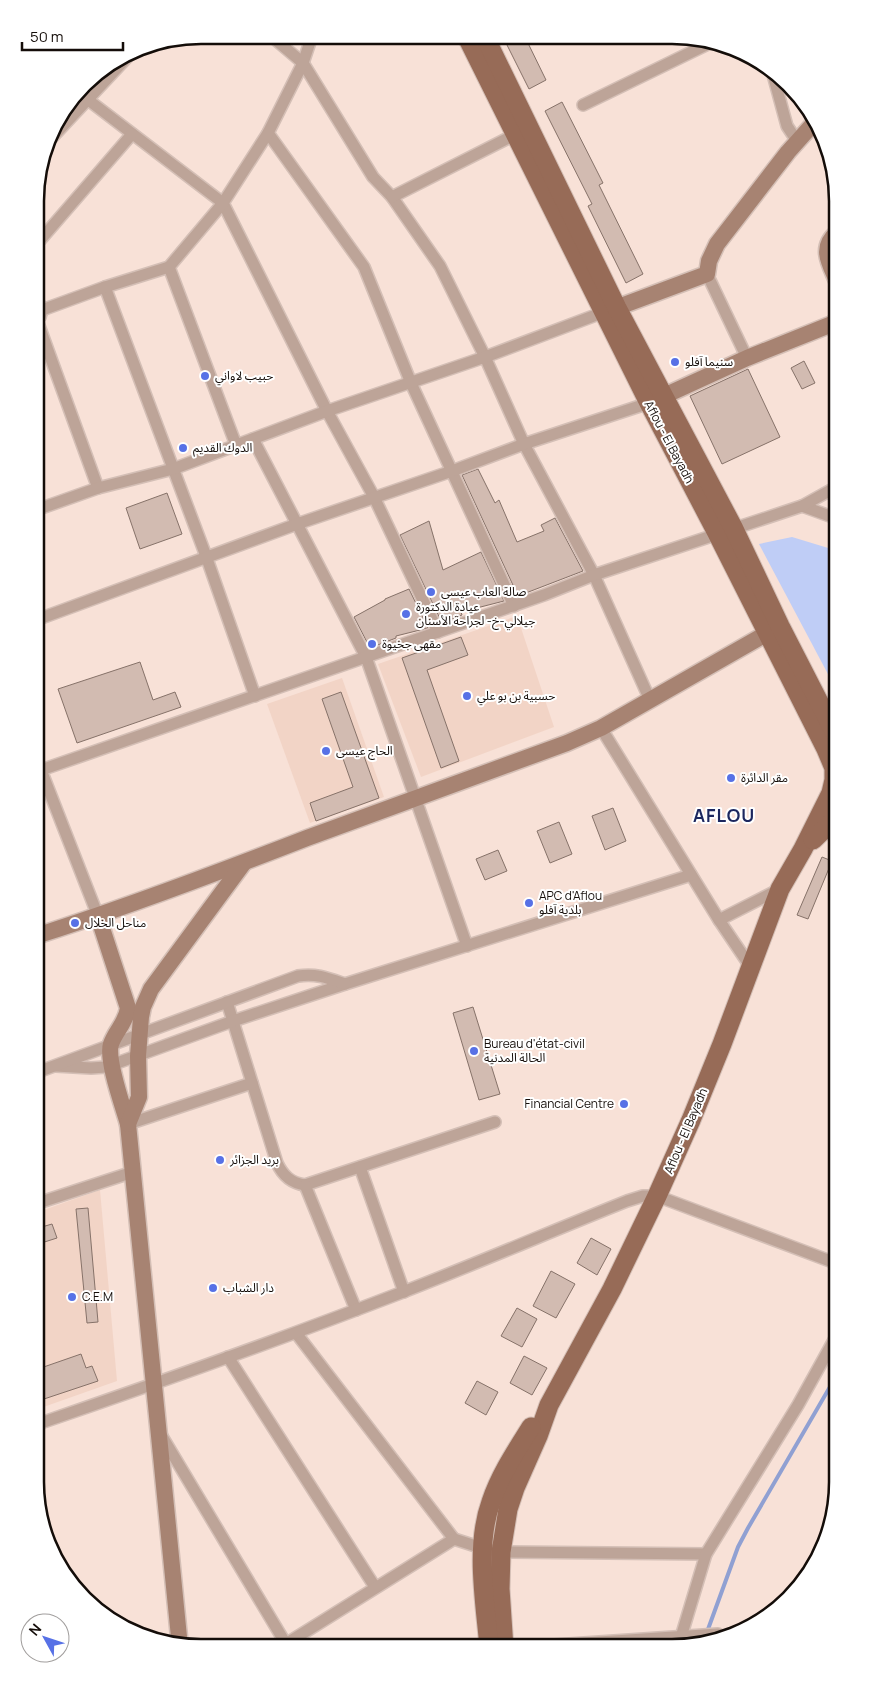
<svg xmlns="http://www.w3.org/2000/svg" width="873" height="1683" viewBox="0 0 873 1683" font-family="Manrope,'Noto Sans Arabic',sans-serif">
<rect width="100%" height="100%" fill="#f8e1d7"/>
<!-- built -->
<g fill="#f2d4c6">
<polygon points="517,616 554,727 421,777 378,664"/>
<polygon points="342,678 384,797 310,823 267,704"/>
<polygon points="100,1190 117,1381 35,1410 35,1213"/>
</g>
<!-- green -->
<polygon fill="#bfcdf6" points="792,537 838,551 838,693 759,544"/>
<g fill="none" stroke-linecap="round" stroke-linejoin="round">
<!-- stream -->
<polyline stroke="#90a0d2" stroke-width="4" points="703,1643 738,1547 748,1528 838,1373"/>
</g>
<!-- building -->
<g fill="#d2bbb1" stroke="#867269">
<polygon points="503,37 525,37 546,80 529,89"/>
<polygon points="562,102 603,183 599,185 643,274 626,283 588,206 592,204 545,111"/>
<polygon points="804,361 815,383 802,389 791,368"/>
<polygon points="748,369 780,437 722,464 690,396"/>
<polygon points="478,469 495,503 499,500 517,542 544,531 541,525 555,518 583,571 518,596 462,475"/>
<polygon points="167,493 182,534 140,549 126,508"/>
<polygon points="429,521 443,570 481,552 504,601 461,612 462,615 442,623 400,535"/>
<polygon points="409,589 428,628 396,636 396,638 370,648 354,617 385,600 385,599"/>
<polygon points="461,637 468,655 427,670 459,761 441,768 402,658"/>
<polygon points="140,662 153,700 175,692 181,707 77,743 58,689"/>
<polygon points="341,692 379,798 316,821 310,803 353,787 322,699"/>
<polygon points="613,808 626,841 605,850 592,816"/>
<polygon points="559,822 572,854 550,863 537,831"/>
<polygon points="498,850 507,871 485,880 476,859"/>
<polygon points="822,857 832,861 808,919 797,915"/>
<polygon points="473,1007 500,1094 479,1100 453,1013"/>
<polygon points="88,1208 98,1322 87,1323 76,1209"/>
<polygon points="52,1224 57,1238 35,1245 35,1229"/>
<polygon points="591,1238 611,1249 597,1275 577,1263"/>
<polygon points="551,1271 575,1284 556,1318 533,1306"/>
<polygon points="517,1308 537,1319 522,1347 501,1336"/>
<polygon points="81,1354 86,1368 92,1366 98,1381 35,1402 35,1370"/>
<polygon points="524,1356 547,1368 532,1395 510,1383"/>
<polygon points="477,1381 498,1392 486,1415 465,1403"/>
</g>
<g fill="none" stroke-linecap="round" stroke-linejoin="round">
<defs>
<g id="street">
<polyline points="270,35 303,63 373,177 392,197 440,266 485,357 524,444 594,575 650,700"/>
<polyline points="772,71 787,126 797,141"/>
<polyline points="79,92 87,99 223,203 327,411 374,497 438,632"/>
<polyline points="583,105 712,42"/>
<polyline points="268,133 364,267 411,383 514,606"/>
<polyline points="47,143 135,49"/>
<polyline points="392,197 520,132"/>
<polyline points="36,245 132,134"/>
<polyline points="169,267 236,445"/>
<polyline points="707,274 747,358"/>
<polyline points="105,287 206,556 255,696"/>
<polyline points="36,297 42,310 40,317"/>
<polyline points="42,310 105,287 169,267 223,203 268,133 303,63 312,36"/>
<polyline points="38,323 98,488"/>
<polyline points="253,439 366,657 467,946"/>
<polyline points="802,506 838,519"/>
<polyline points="36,510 98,488 173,469 327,411 485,357 604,312"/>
<polyline points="36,620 297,524 452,471 524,444 649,403"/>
<polyline points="601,728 719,920 780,889"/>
<polyline points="98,916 41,770 544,595 594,575 802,506 838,486"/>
<polyline points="719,920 750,966"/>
<path d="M227,1002L277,1163C283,1176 291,1183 305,1185L495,1122"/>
<polyline points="56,1066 91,1068 106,1067 233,1021 345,984 691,875"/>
<path d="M35,1073L298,976C316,973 328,978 345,984"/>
<polyline points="128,1124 252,1083"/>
<polyline points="360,1167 404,1292"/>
<polyline points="305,1185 356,1310"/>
<polyline points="35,1204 133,1172"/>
<polyline points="296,1333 454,1539"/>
<polyline points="228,1357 375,1587"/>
<path d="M35,1425C158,1383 281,1339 403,1292C478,1263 552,1231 627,1201L643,1196H657L838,1264"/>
<polyline points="160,1433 286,1644"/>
<polyline points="281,1647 454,1539 482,1548 501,1552 706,1554"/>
<polyline points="679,1647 681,1637 706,1554 798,1405 838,1333"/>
<polyline points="510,1648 718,1634"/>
</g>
<g id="secondary">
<path d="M838,283C830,264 818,248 838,232"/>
<polyline points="605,312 707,274 709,261 717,244 788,152 813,124"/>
<polyline points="653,401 747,358 832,324 838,320"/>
<path d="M98,916L128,1008C126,1023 116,1030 111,1044C106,1060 123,1106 128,1124L180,1647"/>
<path d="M36,936C127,907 217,873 307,838C393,806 481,775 567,743L601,728L778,627"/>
<polyline points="128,1124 139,1097 138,1056 141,1017 143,1007 151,989 243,864"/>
</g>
<g id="primary">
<polyline points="467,37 649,403 717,533 826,749 834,768 834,780 831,793 803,849 780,889 722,1044 691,1120 657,1196 612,1289 549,1405 538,1436 515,1488 508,1509 501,1552 500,1589 504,1648"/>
<polyline points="485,37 617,308 734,529 780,626 838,739"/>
<polyline points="813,840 838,816"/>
<path d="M489,1647C485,1601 475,1546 491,1502C500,1475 516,1451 531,1427"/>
</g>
</defs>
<!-- street casing -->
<use href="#street" stroke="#d4bfb6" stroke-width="14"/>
<!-- secondary casing -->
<use href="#secondary" stroke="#d4bfb6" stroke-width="19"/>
<!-- primary casing -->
<use href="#primary" stroke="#d4bfb6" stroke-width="21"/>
<!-- street -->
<use href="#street" stroke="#bda498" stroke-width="11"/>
<!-- secondary -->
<use href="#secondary" stroke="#a78372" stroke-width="16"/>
<!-- primary -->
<use href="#primary" stroke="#976b57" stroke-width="19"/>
</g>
<!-- markers -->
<g fill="#5771e6" stroke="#fff" stroke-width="2">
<circle cx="675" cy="362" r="5"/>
<circle cx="205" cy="376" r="5"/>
<circle cx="183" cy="448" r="5"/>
<circle cx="431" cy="592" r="5"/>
<circle cx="406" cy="614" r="5"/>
<circle cx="372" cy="644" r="5"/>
<circle cx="467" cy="696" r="5"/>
<circle cx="326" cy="751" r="5"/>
<circle cx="731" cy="778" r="5"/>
<circle cx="529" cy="903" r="5"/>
<circle cx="75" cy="923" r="5"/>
<circle cx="474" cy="1051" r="5"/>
<circle cx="624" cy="1104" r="5"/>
<circle cx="220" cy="1160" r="5"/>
<circle cx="213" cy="1288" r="5"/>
<circle cx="72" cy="1297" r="5"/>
</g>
<g text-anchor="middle" stroke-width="4" stroke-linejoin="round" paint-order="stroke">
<!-- poi labels -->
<g font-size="12" fill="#140d09" stroke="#fff" text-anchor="start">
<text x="685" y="366">سنيما آفلو</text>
<text x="215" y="380">حبيب لاواني</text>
<text x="193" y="452">الدوك القديم</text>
<text x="441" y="596">صالة العاب عيسى</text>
<text x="416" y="611">عيادة الدكتورة<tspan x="416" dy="14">جيلالي-خ- لجراحة الأسنان</tspan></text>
<text x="382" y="648">مقهى جخيوة</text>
<text x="477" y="700">حسبية بن بو علي</text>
<text x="336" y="755">الحاج عيسى</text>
<text x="741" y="782">مقر الدائرة</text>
<text x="539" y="900">APC d'Aflou<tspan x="539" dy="14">بلدية آفلو</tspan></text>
<text x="85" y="927">مناحل الخلال</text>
<text x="484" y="1048">Bureau d'état-civil<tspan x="484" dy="14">الحالة المدنية</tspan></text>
<text x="614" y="1108" text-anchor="end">Financial Centre</text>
<text x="230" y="1164">بريد الجزائر</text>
<text x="223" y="1292">دار الشباب</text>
<text x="82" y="1301">C.E.M</text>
</g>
<!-- street labels -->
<g font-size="12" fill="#140d09" stroke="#fff">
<text transform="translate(669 442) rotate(62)" y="4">Aflou - El Bayadh</text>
<text transform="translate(686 1131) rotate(-67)" y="4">Aflou - El Bayadh</text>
</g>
<!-- district labels -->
<g font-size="18" font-weight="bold" letter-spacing="1" fill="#1c275f" stroke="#fff">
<text x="724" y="822">AFLOU</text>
</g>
</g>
<!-- crop -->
<path d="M0 0H873V1683H0ZM201 44H672A157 157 0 0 1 829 201V1482A157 157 0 0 1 672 1639H201A157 157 0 0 1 44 1482V201A157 157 0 0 1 201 44Z" fill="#fff" fill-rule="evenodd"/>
<path fill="none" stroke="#140d09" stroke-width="2.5" d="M201 44H672A157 157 0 0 1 829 201V1482A157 157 0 0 1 672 1639H201A157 157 0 0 1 44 1482V201A157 157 0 0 1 201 44Z"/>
<!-- north arrow -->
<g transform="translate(45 1638) rotate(310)"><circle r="24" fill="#ffffff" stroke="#a19e9d"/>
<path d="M0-4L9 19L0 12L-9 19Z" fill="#5771e6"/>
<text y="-8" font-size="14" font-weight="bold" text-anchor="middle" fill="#140d09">N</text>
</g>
<!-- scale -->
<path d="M22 42v8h101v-8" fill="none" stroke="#140d09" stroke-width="2.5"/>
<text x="30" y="42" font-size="15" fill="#140d09" stroke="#ffffff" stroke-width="4" paint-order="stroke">50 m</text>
</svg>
